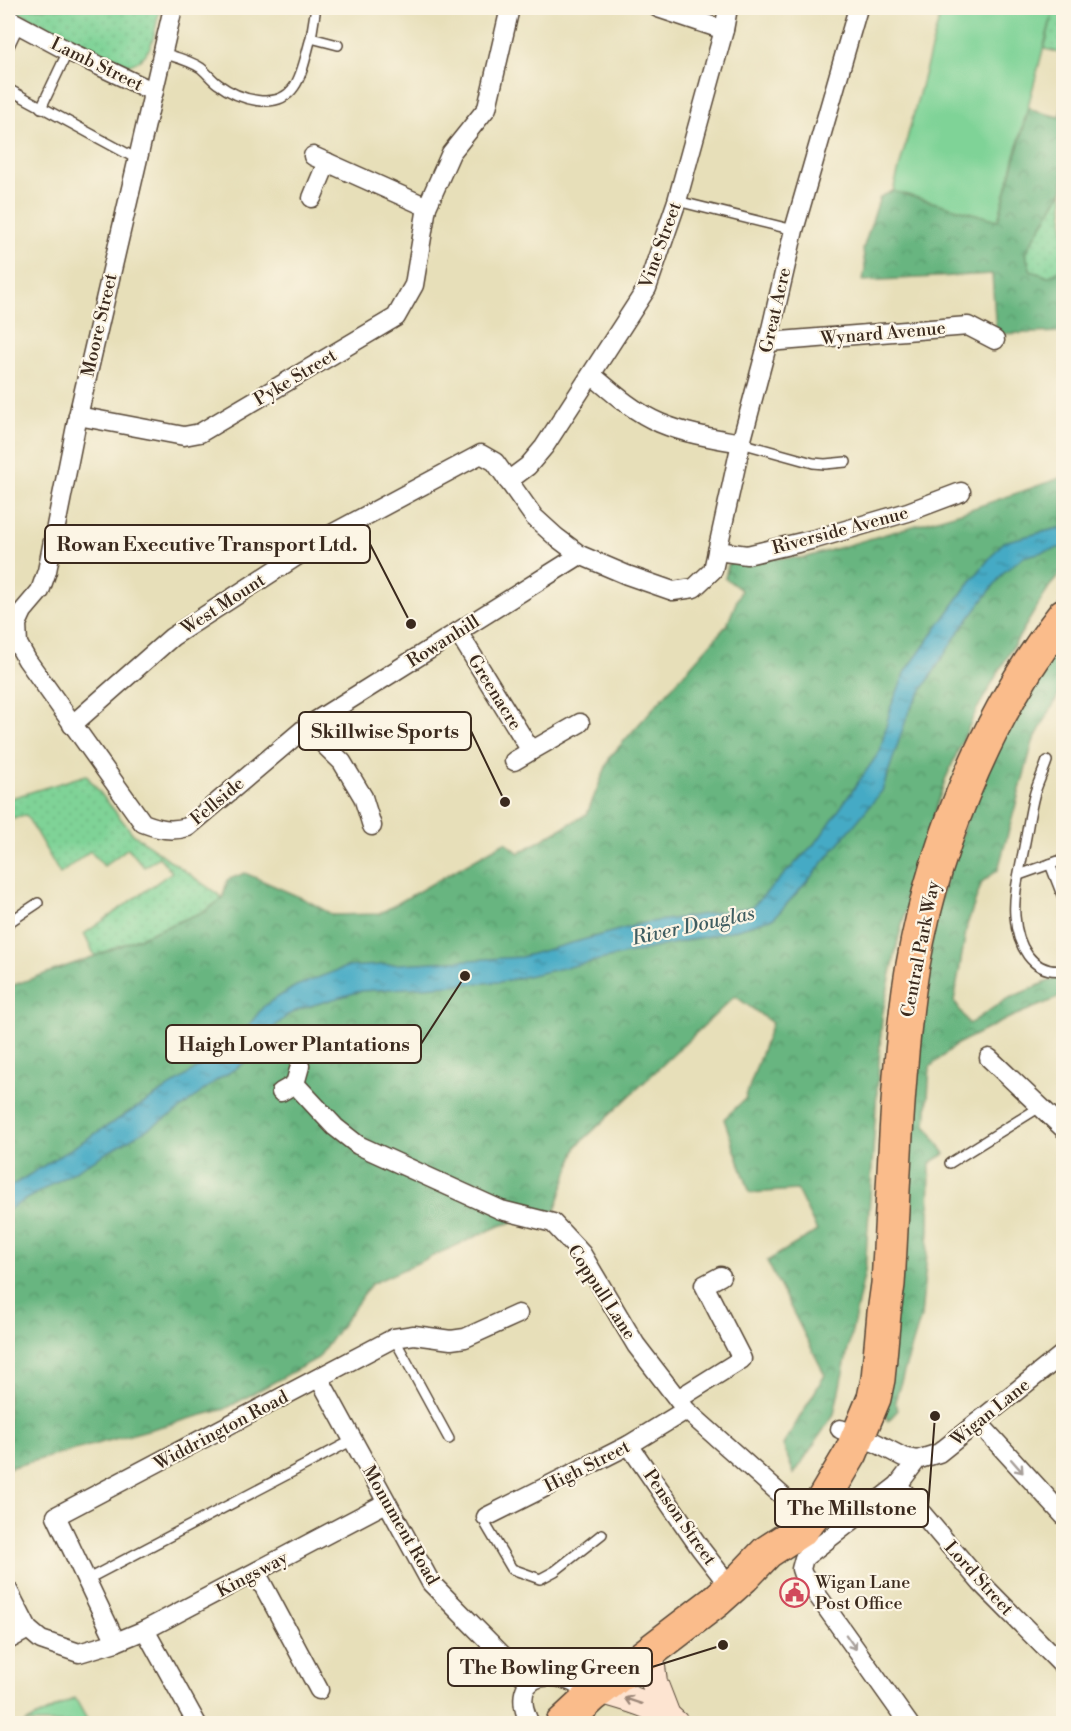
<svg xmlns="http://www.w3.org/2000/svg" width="1071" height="1731" viewBox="0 0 1071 1731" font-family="'Libre Bodoni',serif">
<defs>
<pattern id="grass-dots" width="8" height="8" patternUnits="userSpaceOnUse" patternTransform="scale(1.5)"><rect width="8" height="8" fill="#7fd397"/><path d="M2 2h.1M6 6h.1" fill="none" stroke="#6fb582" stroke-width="1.8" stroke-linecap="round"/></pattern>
<pattern id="forest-crowns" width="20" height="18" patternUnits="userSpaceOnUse" patternTransform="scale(1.5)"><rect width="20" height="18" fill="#67b580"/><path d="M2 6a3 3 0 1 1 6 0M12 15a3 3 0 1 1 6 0" fill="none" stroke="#569368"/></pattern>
<pattern id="water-ripples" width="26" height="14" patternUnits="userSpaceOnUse" patternTransform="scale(1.5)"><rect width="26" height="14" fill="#45aac5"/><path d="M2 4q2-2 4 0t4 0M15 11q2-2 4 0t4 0" fill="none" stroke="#3b8b9f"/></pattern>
</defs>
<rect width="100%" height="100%" fill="#fcf5e5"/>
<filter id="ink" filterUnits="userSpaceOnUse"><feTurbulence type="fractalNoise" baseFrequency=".0167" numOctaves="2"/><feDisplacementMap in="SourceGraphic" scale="12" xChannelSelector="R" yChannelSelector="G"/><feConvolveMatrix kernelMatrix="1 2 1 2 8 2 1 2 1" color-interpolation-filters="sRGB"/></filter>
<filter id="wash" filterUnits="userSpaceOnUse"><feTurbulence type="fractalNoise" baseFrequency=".008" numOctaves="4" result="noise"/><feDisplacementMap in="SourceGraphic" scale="24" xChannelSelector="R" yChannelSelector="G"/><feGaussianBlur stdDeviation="1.35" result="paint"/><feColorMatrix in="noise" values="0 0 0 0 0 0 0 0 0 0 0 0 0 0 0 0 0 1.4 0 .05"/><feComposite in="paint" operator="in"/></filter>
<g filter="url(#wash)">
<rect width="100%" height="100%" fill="#e7dfb9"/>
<!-- grass -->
<g fill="url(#grass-dots)" stroke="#5d7e5a" stroke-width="1.5">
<path d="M9,8H160C154,30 155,58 129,65Z"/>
<polygon points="1054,8 1063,8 1063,53 1044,49"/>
<polygon points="1063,190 1064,264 1061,269 1049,277 1031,271 1025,253"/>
<polygon points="86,775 133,834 223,898 205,911 95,956 84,934 172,872 159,857 144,867 128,848 104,866 90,851 60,874 26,815 8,819 8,799"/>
</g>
<!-- forest -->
<g fill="url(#forest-crowns)" stroke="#51704f" stroke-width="1.5">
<polygon points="1063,102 1063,190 1025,253 1031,271 1048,277 1061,269 1063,264 1063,332 996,334 992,274 863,281 865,268 863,249 880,197 893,191 998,220 1029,107 1034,111 1060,117"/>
<polygon points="1063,477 1063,571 1049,587 1011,650 976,711 945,780 918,865 898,940 882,1016 865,1271 834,1414 794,1474 783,1445 825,1375 767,1261 817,1231 797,1190 750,1193 724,1119 745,1099 772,1023 735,996 577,1146 555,1211 499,1226 371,1284 318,1358 225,1409 8,1468 8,987 95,956 205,911 223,898 227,880 245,873 306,900 333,915 379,914 505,842 519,853 587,814 610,757 727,625 741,590 725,578 728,565 736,558 804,558 968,510"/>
<polygon points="1063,629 1063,687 1033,742 998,870 982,882 967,925 954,1001 969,1024 1005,1000 1063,975 1063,996 1011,1017 957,1044 930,1067 926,1125 945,1154 930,1163 929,1232 921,1317 895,1401 898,1410 888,1421 880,1405 910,1053 939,901 982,773"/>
</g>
<!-- park -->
<g fill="#7fd397" stroke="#5d7e5a" stroke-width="1.5">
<polygon points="942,8 1054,8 998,220 893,191"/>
<polygon points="75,1698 89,1723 25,1723"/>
</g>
<!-- water -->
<polygon fill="url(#water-ripples)" stroke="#406a72" stroke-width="1.5" points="1063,527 1063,547 1023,557 1004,572 956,636 909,711 882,791 812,876 774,918 731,931 500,982 361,991 300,1009 288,1015 271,1030 257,1050 243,1064 214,1082 177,1112 8,1210 8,1188 165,1090 215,1056 238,1039 263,1007 273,1000 296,986 346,967 521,957 644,923 752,907 818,840 880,751 891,706 906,671 966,587 1003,542"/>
</g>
<g filter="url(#ink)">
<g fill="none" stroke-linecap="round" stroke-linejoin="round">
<defs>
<g id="lane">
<polyline points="311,38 315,13"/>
<polyline points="8,48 19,25"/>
<path d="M162,53C175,57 189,60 201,68C207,73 212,80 218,84C238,99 277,112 294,87C303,74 306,54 311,38L338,45"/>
<polyline points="8,89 137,159"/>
<polyline points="41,108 68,51"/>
<polyline points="677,201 794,230"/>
<polyline points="741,443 813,463 825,464 846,462"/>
<path d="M1047,761C1043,773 1037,784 1034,796C1030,811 1028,827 1025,842C1021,866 1013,892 1015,916C1017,944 1031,975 1064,970"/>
<polyline points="1050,864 1064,900"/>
<polyline points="1019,875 1064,859"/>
<polyline points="8,923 38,903"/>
<polyline points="950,1163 1040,1107"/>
<polyline points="394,1338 449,1439"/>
<polyline points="486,1517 486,1525 512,1569 540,1579 555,1571 602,1534"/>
<polyline points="86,1580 353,1440"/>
</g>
<g id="street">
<path d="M173,8L78,416L47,571L40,591L23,611L17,624L18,644L27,660L143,823C159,829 171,832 188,827L306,727L580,555"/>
<polyline points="658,8 724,30"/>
<polyline points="8,19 68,51 154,92"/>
<polyline points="313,156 427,207"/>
<polyline points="312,198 327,162"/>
<polyline points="768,342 968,326 995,340"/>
<path d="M592,375C613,393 634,412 660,423C686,434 713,438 741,443"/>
<polyline points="78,416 184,436 200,433 396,317 414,285 427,207 451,153 487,108 510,8"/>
<polyline points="508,481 528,466 544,447 647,288 677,201 724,30 728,8"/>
<polyline points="717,551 747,555 815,539 908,512 961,492"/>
<polyline points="458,632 531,751 580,723"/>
<polyline points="72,725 172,637 328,536 481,454 495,462 534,517 556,537 580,555 627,575 673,591 694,588 713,570 741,443 768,342 794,230 858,8"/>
<polyline points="306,727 342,762 363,797 372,826"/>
<polyline points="514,761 531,751"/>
<polyline points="989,1058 1064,1129"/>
<polyline points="295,1084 300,1066"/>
<polyline points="281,1092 295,1084 335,1127 358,1145 501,1210 553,1223 582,1254 636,1345 686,1410 796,1508"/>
<polyline points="319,1378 431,1583 530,1683"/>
<polyline points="678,1399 742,1359 704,1285 721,1276"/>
<polyline points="978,1422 1064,1516"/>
<polyline points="840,1429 876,1443 903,1457 917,1460"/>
<polyline points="629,1445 700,1548 731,1588"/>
<polyline points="898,1485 981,1583 1064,1667"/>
<polyline points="486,1517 629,1445 686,1410"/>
<polyline points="256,1572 319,1690"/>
<polyline points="8,1590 28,1629 41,1640 79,1653 116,1642 145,1630 386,1503"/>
<polyline points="145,1630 197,1724"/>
<polyline points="8,1640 28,1629"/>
<polyline points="116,1642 56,1516 394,1338 414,1335 451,1340 465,1338 518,1314"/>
<path d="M530,1724C504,1670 560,1664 592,1696"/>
<polyline points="909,1724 803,1575 801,1569 804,1558 898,1485 917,1460 939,1453 1064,1353"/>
</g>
<g id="secondary">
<polyline points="650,1651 654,1682 666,1713"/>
<path d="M600,1690C626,1698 656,1704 676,1724"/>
</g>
<path id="highway" d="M562,1724L592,1696L715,1602L743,1577L767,1552L801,1530L819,1507L851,1453L874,1398L878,1379L884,1313L888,1284C894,1186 896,1087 909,990C927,861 984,718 1064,615"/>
</defs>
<!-- lane casing -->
<use href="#lane" stroke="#554535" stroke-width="12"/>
<!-- street casing -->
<use href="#street" stroke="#554535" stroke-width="21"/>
<!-- secondary casing -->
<use href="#secondary" stroke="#554535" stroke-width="28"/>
<!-- highway casing -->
<use href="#highway" stroke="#554535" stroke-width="36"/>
<!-- lane -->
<use href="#lane" stroke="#fff" stroke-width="9"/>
<!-- street -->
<use href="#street" stroke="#fff" stroke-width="18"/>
<!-- secondary -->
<use href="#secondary" stroke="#fde4d1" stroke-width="26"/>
<!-- highway -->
<use href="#highway" stroke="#fabc8b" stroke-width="33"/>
</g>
<!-- one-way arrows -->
<defs><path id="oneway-shaft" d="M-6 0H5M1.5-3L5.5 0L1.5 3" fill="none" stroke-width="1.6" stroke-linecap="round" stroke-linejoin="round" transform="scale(1.5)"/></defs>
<g stroke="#a79f9a">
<use href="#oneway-shaft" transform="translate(1017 1466) rotate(49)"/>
<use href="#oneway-shaft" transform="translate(851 1642) rotate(55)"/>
</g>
<use stroke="#9c8778" href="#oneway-shaft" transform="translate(633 1701) rotate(-162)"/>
</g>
<!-- icons -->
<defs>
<symbol id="civic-ring" viewBox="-11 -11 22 22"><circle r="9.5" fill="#fcf5e5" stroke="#d1495b" stroke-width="1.5"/><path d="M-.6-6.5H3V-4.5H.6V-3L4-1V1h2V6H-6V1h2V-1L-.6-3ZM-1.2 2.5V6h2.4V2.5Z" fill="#d1495b"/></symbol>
</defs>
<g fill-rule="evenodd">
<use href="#civic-ring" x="778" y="1576" width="33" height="33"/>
</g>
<g text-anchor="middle" stroke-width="4.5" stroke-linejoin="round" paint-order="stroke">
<!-- street labels -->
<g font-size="18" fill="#3b2a1e" stroke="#fcf5e5">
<text transform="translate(97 64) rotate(26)" y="6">Lamb Street</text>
<text transform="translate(660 245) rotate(-70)" y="6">Vine Street</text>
<text transform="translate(775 310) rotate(-77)" y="6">Great Acre</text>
<text transform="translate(99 325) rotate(-77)" y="6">Moore Street</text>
<text transform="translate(883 333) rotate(-5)" y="6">Wynard Avenue</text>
<text transform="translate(295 377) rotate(-31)" y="6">Pyke Street</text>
<text transform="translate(840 530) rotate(-15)" y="6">Riverside Avenue</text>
<text transform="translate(223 604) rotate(-33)" y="6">West Mount</text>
<text transform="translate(443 641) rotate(-32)" y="6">Rowanhill</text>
<text transform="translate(495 692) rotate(58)" y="6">Greenacre</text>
<text transform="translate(217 801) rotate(-40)" y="6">Fellside</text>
<text transform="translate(920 949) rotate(-79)" y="6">Central Park Way</text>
<text transform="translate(602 1292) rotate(57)" y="6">Coppull Lane</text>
<text transform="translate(990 1412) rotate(-39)" y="6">Wigan Lane</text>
<text transform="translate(221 1430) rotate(-28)" y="6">Widdrington Road</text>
<text transform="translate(587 1466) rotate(-27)" y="6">High Street</text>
<text transform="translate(680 1517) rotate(55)" y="6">Penson Street</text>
<text transform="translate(401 1525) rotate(60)" y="6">Monument Road</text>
<text transform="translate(252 1574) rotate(-28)" y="6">Kingsway</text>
<text transform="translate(979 1578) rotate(48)" y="6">Lord Street</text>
</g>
<!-- poi labels -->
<g font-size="18" fill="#3b2a1e" stroke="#fcf5e5" text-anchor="start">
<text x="815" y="1588">Wigan Lane<tspan x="815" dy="21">Post Office</tspan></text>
</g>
<!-- water labels -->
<g font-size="20" font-style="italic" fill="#3f5d61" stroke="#fcf5e5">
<text transform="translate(693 925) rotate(-12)" y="7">River Douglas</text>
</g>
</g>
<!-- callouts -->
<path fill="none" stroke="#3b2a1e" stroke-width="2" d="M411 624L370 544M505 802L471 731M465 976L421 1044M935 1416L928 1508M723 1645L652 1667"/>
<g fill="#3b2a1e" stroke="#fcf5e5" stroke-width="2">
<circle cx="411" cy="624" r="6"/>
<circle cx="505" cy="802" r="6"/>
<circle cx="465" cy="976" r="6"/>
<circle cx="935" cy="1416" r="6"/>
<circle cx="723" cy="1645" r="6"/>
</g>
<g fill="#fcf5e5" stroke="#3b2a1e" stroke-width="2">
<rect x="45" y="525" width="325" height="38" rx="6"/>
<rect x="299" y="712" width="172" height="38" rx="6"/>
<rect x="166" y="1025" width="255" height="38" rx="6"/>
<rect x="775" y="1489" width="153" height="38" rx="6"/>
<rect x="448" y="1648" width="204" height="38" rx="6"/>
</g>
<g font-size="20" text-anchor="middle" font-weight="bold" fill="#3b2a1e">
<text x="207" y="551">Rowan Executive Transport Ltd.</text>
<text x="385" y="738">Skillwise Sports</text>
<text x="294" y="1051">Haigh Lower Plantations</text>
<text x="852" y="1515">The Millstone</text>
<text x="550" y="1674">The Bowling Green</text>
</g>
<!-- margin -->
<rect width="1071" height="1731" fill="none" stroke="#fcf5e5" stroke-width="30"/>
</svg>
